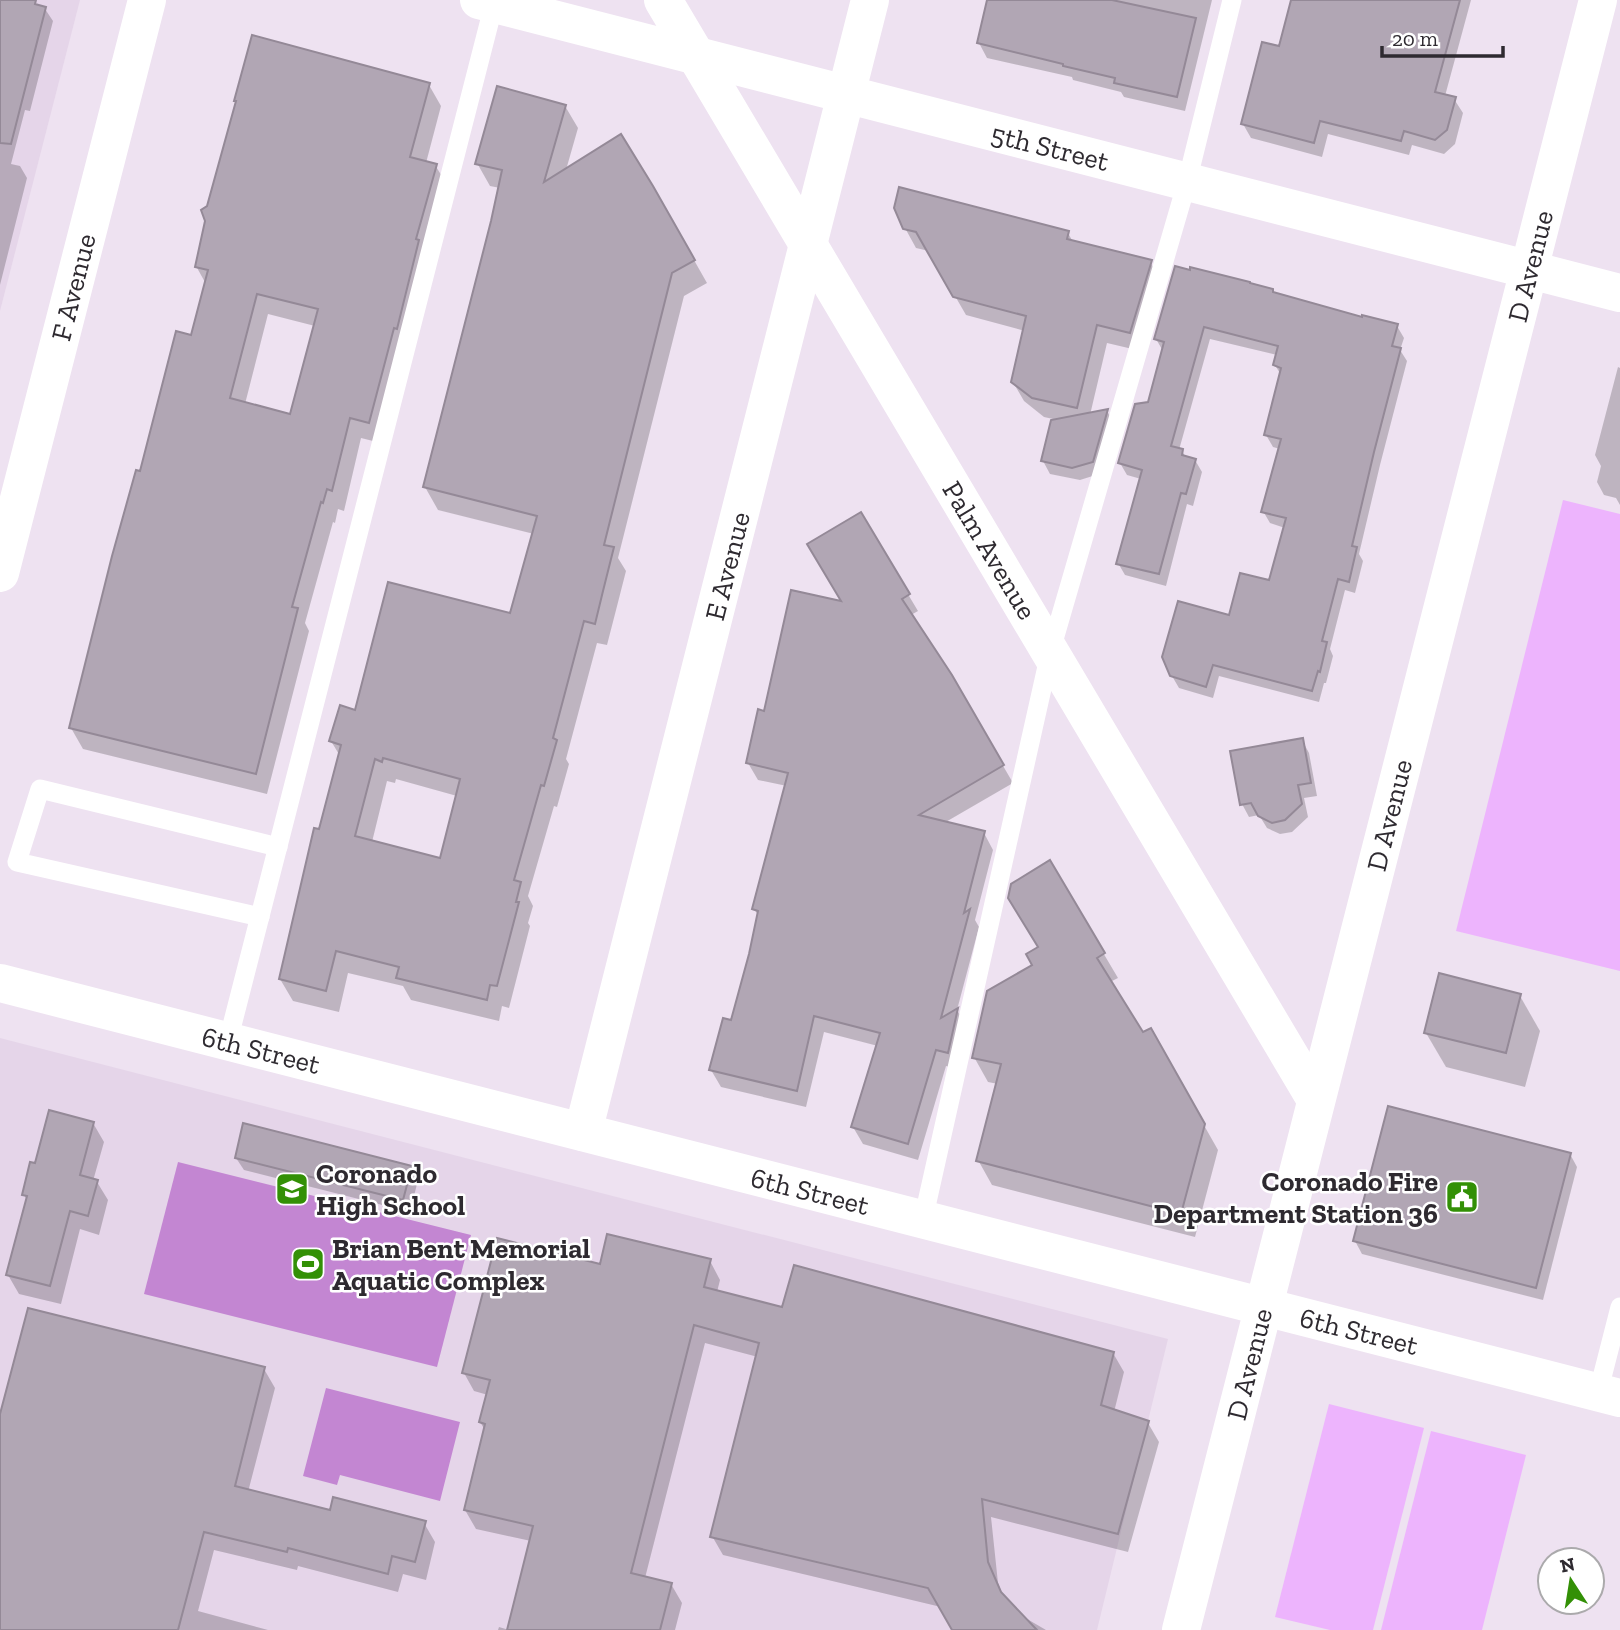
<svg xmlns="http://www.w3.org/2000/svg" width="1620" height="1630" viewBox="0 0 1620 1630" font-family="'Zilla Slab',serif">
<rect width="100%" height="100%" fill="#eee2f1"/>
<!-- built -->
<g fill="#e5d5e9">
<polygon points="0,0 80,0 0,311"/>
<polygon points="0,1038 1168,1339 1097,1630 0,1630"/>
</g>
<!-- green -->
<g fill="#edb4fd">
<polygon points="1563,500 1620,514 1620,971 1456,931"/>
<polygon points="1329,1404 1424,1428 1373,1630 1330,1630 1275,1617"/>
<polygon points="1431,1431 1526,1455 1482,1630 1381,1630"/>
</g>
<!-- water -->
<g fill="#c386d2">
<polygon points="178,1162 471,1235 437,1367 144,1294"/>
<polygon points="326,1388 460,1422 440,1501 340,1475 337,1485 303,1476"/>
</g>
<!-- shadow -->
<g fill="#0003" fill-rule="evenodd">
<polygon points="0,0 16,0 45,9 53,21 30,111 25,110 11,164 20,166 27,178 0,285"/>
<polygon points="989,0 1212,0 1185,111 1124,97 1121,92 1073,80 1072,77 987,58 979,43"/>
<polygon points="1293,0 1471,0 1445,96 1454,99 1463,113 1455,144 1444,154 1412,145 1409,155 1328,134 1322,157 1251,138 1243,124 1280,48"/>
<path d="M429,85L441,106L426,163L435,165L448,186L381,443L361,438L344,511L338,509L335,523L333,522L305,623L309,631L267,794L83,749L71,728L141,473L192,338L206,284L196,266ZM268,314L315,326L292,416L245,404Z"/>
<path d="M565,106L578,128L566,170L652,186L707,283L684,296L618,558L626,571L615,614L607,645L597,643L566,759L569,764L557,807L554,806L528,896L533,906L528,923L530,926L509,1008L502,1006L499,1021L411,1000L403,986L348,973L339,1012L293,1001L280,979L340,756L331,741L356,712L512,616L534,534L438,510L425,487L500,188L490,186L477,163ZM396,779L457,796L441,860L372,842L387,781L395,783Z"/>
<polygon points="905,228 1068,233 1073,242 1150,262 1161,281 1141,351 1107,343 1090,415 1107,411 1114,423 1099,474 1080,480 1050,474 1043,461 1053,419 1044,417 1024,401 1013,382 1025,331 966,315 929,251 916,248"/>
<polygon points="1274,294 1363,319 1397,326 1404,338 1400,350 1407,361 1380,465 1359,554 1363,561 1355,593 1345,590 1330,649 1333,656 1326,683 1324,683 1319,702 1219,676 1213,698 1179,688 1172,676 1230,617 1271,582 1285,528 1270,523 1263,511 1280,449 1273,447 1266,435 1281,375 1275,365 1277,355 1210,339 1179,450 1182,451 1186,458 1195,460 1202,472 1193,506 1187,504 1166,586 1125,575 1118,563 1141,479 1127,475 1120,463 1150,404 1163,351 1156,339"/>
<polygon points="1618,367 1620,368 1620,505 1616,498 1604,495 1597,482 1601,466 1595,455"/>
<polygon points="860,514 918,611 911,615 951,676 1013,783 944,823 984,833 993,850 975,920 979,927 957,1010 967,1027 957,1069 946,1066 918,1160 863,1144 853,1127 878,1046 824,1032 806,1107 721,1087 711,1070 732,1022 759,916 754,909 787,786 758,780 748,763 766,713 845,604"/>
<polygon points="1302,740 1309,753 1317,796 1304,798 1308,817 1292,832 1280,834 1267,828 1259,815 1249,817 1242,804"/>
<polygon points="1050,863 1118,978 1110,982 1142,1035 1150,1030 1218,1150 1195,1237 992,1185 978,1160 998,1084 988,1082 974,1057 1035,966 1040,948"/>
<polygon points="1520,996 1540,1031 1525,1087 1446,1067 1426,1033"/>
<polygon points="93,1123 104,1142 93,1181 97,1182 108,1200 99,1235 80,1229 61,1304 19,1294 8,1275 28,1201 24,1195 36,1165"/>
<polygon points="1570,1154 1577,1167 1543,1300 1362,1254 1355,1241"/>
<polygon points="236,1158 411,1167 418,1180 410,1212 244,1170"/>
<polygon points="710,1261 720,1280 717,1292 784,1309 1113,1353 1124,1372 1114,1412 1148,1423 1159,1442 1128,1552 991,1517 998,1583 1004,1598 1022,1616 1046,1630 954,1630 941,1607 723,1555 712,1536 758,1357 705,1343 645,1578 671,1584 682,1603 675,1630 498,1630 499,1627 509,1630 531,1541 476,1529 465,1510 485,1430 480,1422 488,1395 474,1391 464,1373 601,1266"/>
<polygon points="264,1369 275,1388 248,1492 331,1512 424,1523 435,1542 426,1580 403,1574 398,1592 298,1566 297,1570 214,1550 198,1611 268,1630 0,1630 0,1421"/>
</g>
<!-- building -->
<g fill="#b1a6b4" stroke="#948997" stroke-width="2" fill-rule="evenodd">
<polygon points="0,0 36,0 35,4 46,7 11,144 0,143"/>
<polygon points="987,0 1112,0 1196,18 1177,97 1114,83 1115,78 1063,66 1063,64 977,43"/>
<polygon points="1291,0 1460,0 1435,92 1456,97 1447,130 1435,140 1404,131 1401,141 1320,121 1314,143 1241,124 1262,42 1279,46"/>
<path d="M252,35L430,83L410,157L437,164L416,239L419,240L397,329L394,328L369,423L350,418L332,491L327,489L323,503L321,502L292,607L298,608L256,774L69,728L112,556L136,470L140,471L176,331L191,335L208,270L195,267L205,221L201,210L207,206L236,101H234ZM257,294L318,309L290,414L230,398Z"/>
<path d="M497,86L566,105L544,182L621,134L653,186L695,260L672,273L604,545L614,547L603,591L595,624L584,621L553,738L557,740L544,786L541,785L514,880L521,882L516,902H519L497,986L490,985L487,1000L396,978L399,967L336,951L326,991L279,979L314,828L319,829L341,745L329,741L340,705L355,710L388,582L510,613L537,516L423,487L491,221L502,170L475,164ZM383,758L460,779L440,858L355,836L375,759L382,762Z"/>
<polygon points="899,187 1069,231 1067,239 1152,260 1130,333 1097,325 1077,408 1032,398 1011,382 1026,316 953,297 916,232 903,229 894,208"/>
<polygon points="1175,266 1190,270 1190,267 1250,282 1250,283 1273,289 1273,292 1362,317 1362,315 1398,324 1392,346 1401,348 1374,452 1352,546 1357,547 1349,582 1338,579 1322,641 1327,642 1320,672 1318,671 1312,691 1213,665 1206,687 1170,676 1162,657 1178,601 1229,615 1240,573 1269,580 1286,518 1261,512 1281,439 1264,435 1281,368 1273,365 1278,346 1204,327 1171,446 1183,449 1182,455 1196,459 1186,494 1181,493 1159,574 1116,564 1142,470 1118,463 1135,404 1148,402 1164,342 1154,339"/>
<polygon points="1108,409 1093,462 1072,468 1041,461 1051,420"/>
<polygon points="861,512 910,594 902,599 952,675 1004,765 919,815 985,831 964,913 970,909 941,1018 958,1008 948,1053 936,1050 908,1144 851,1127 880,1033 814,1016 797,1091 709,1070 723,1018 731,1020 749,954 758,911 752,909 788,773 746,763 758,709 764,711 791,590 841,601 807,544"/>
<polygon points="1303,738 1311,783 1298,785 1302,804 1285,820 1272,823 1258,816 1251,803 1240,805 1230,751"/>
<polygon points="1050,860 1105,953 1097,958 1143,1032 1151,1028 1205,1124 1181,1214 976,1161 1001,1064 972,1058 987,991 1032,965 1026,954 1038,947 1008,898 1011,884"/>
<polygon points="1439,973 1521,994 1506,1053 1424,1033"/>
<polygon points="1388,1106 1571,1153 1536,1288 1353,1241"/>
<polygon points="49,1110 94,1122 80,1175 98,1180 88,1216 70,1211 50,1286 6,1275 27,1196 22,1195 30,1162 35,1163"/>
<polygon points="243,1123 412,1166 403,1200 235,1158"/>
<polygon points="607,1234 711,1259 704,1287 782,1307 794,1265 1114,1352 1101,1405 1149,1421 1118,1534 982,1499 988,1562 1001,1592 1037,1630 952,1630 928,1588 710,1537 759,1343 694,1325 631,1573 672,1583 660,1630 507,1630 533,1526 464,1510 485,1424 479,1422 490,1380 462,1373 497,1238 600,1264"/>
<polygon points="28,1308 265,1367 235,1486 330,1510 333,1497 426,1521 415,1562 392,1556 388,1574 288,1548 287,1552 204,1532 178,1630 0,1630 0,1414"/>
</g>
<g fill="none" stroke-linecap="round" stroke-linejoin="round">
<!-- service -->
<g stroke="#fff" stroke-width="19">
<polyline points="260,917 17,862 40,789 278,847"/>
<polyline points="228,1041 494,4"/>
<polyline points="923,1220 1050,653 1187,182 1232,0"/>
<polyline points="1598,1393 1620,1307"/>
</g>
<!-- minor -->
<g stroke="#fff" stroke-width="38">
<polyline points="479,0 1620,293"/>
<polyline points="0,573 147,0"/>
<polyline points="583,1132 870,0"/>
</g>
<!-- tertiary -->
<g stroke="#fff" stroke-width="38">
<polyline points="663,0 1316,1100"/>
<polyline points="0,983 1620,1398"/>
<polyline points="1181,1630 1598,0"/>
</g>
</g>
<!-- icons -->
<defs>
<symbol id="school-square" viewBox="-11 -11 22 22"><rect x="-9" y="-9" width="18" height="18" rx="4" fill="#339006" stroke="#fff"/><path d="M0-5L7-2L0 1L-7-2ZM-4 1L0 2.5L4 1V4Q0 6-4 4Z" fill="#fff"/></symbol>
<symbol id="civic-square" viewBox="-11 -11 22 22"><rect x="-9" y="-9" width="18" height="18" rx="4" fill="#339006" stroke="#fff"/><path d="M-.6-6.5H3V-4.5H.6V-3L4-1V1h2V6H-6V1h2V-1L-.6-3ZM-1.2 2.5V6h2.4V2.5Z" fill="#fff"/></symbol>
<symbol id="stadium-square" viewBox="-11 -11 22 22"><rect x="-9" y="-9" width="18" height="18" rx="4" fill="#339006" stroke="#fff"/><path d="M0-5a6.5 5 0 1 0 0 10a6.5 5 0 1 0 0-10ZM-3.5-1.8h7v3.6h-7Z" fill="#fff"/></symbol>
</defs>
<g fill-rule="evenodd">
<use href="#school-square" x="273" y="1170" width="38" height="38"/>
<use href="#civic-square" x="1443" y="1178" width="38" height="38"/>
<use href="#stadium-square" x="289" y="1245" width="38" height="38"/>
</g>
<g text-anchor="middle" stroke-width="5" stroke-linejoin="round" paint-order="stroke">
<!-- street labels -->
<g font-size="28" fill="#2e2a30" stroke="#fff">
<text transform="translate(1050 147) rotate(14)" y="10">5th Street</text>
<text transform="translate(1530 266) rotate(-76)" y="10">D Avenue</text>
<text transform="translate(73 287) rotate(-76)" y="10">F Avenue</text>
<text transform="translate(990 550) rotate(59)" y="10">Palm Avenue</text>
<text transform="translate(727 566) rotate(-76)" y="10">E Avenue</text>
<text transform="translate(1389 815) rotate(-76)" y="10">D Avenue</text>
<text transform="translate(261 1050) rotate(14)" y="10">6th Street</text>
<text transform="translate(810 1191) rotate(14)" y="10">6th Street</text>
<text transform="translate(1359 1331) rotate(14)" y="10">6th Street</text>
<text transform="translate(1249 1364) rotate(-76)" y="10">D Avenue</text>
</g>
<!-- poi labels -->
<g font-size="28" font-weight="bold" fill="#2e2a30" stroke="#fff" text-anchor="start">
<text x="316" y="1183">Coronado<tspan x="316" dy="32">High School</tspan></text>
<text x="1438" y="1191" text-anchor="end">Coronado Fire<tspan x="1438" dy="32">Department Station 36</tspan></text>
<text x="332" y="1258">Brian Bent Memorial<tspan x="332" dy="32">Aquatic Complex</tspan></text>
</g>
</g>
<!-- north arrow -->
<g transform="translate(1571 1581) rotate(348)"><circle r="33" fill="#ffffff" stroke="#abaaac" stroke-width="2"/>
<path d="M0-5L12 26L0 18L-12 26Z" fill="#339006"/>
<text y="-10" font-size="19" font-weight="bold" text-anchor="middle" fill="#2e2a30">N</text>
</g>
<!-- scale -->
<path d="M1382 46v10h121v-10" fill="none" stroke="#2e2a30" stroke-width="3.5"/>
<text x="1392" y="46" font-size="21" fill="#2e2a30" stroke="#ffffff" stroke-width="5" paint-order="stroke">20 m</text>
</svg>
